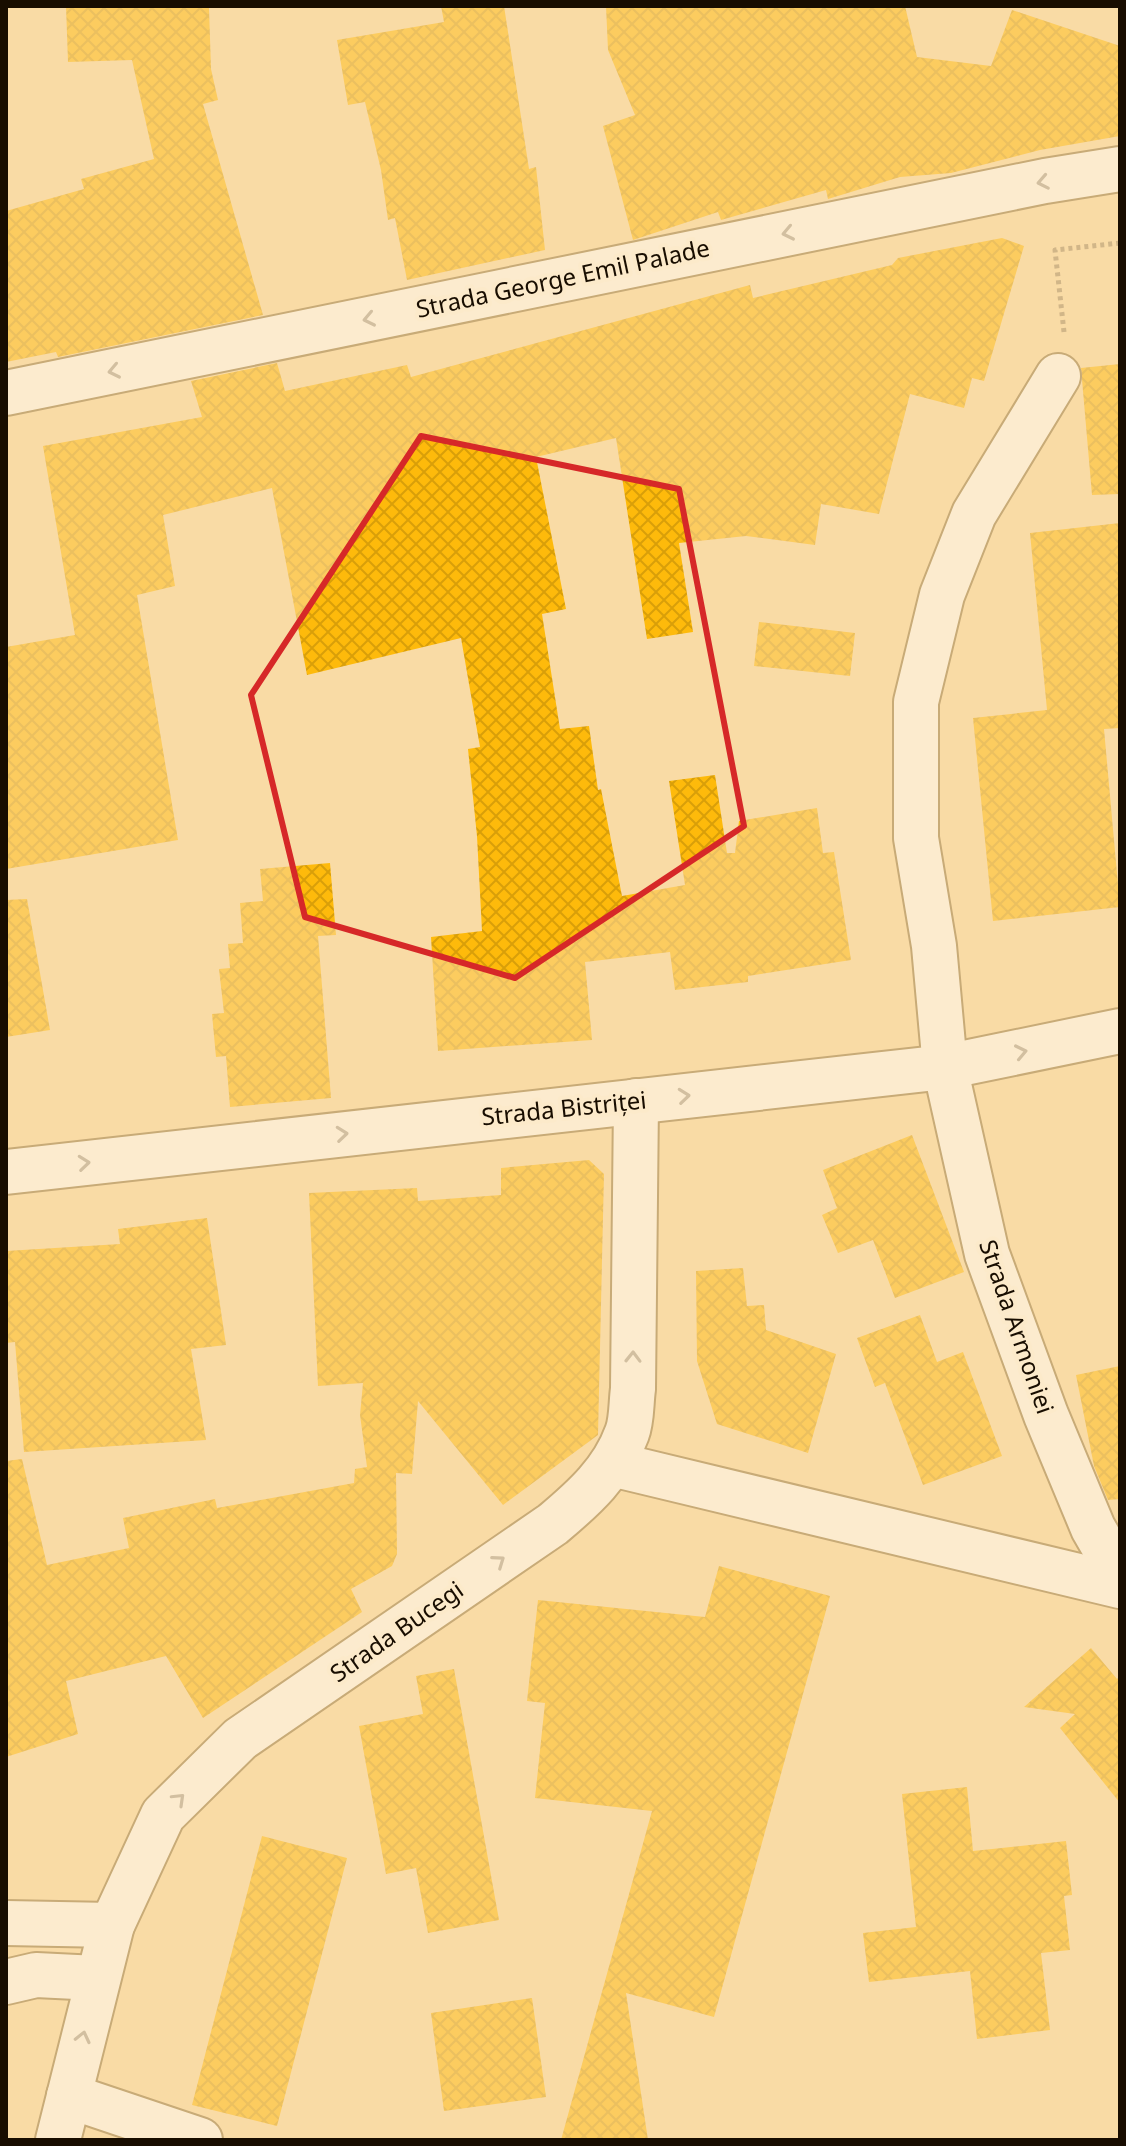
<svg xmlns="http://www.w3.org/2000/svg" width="1126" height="2146" viewBox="0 0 1126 2146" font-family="'Noto Sans',sans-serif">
<defs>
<pattern id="building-cross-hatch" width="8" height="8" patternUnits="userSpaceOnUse" patternTransform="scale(2)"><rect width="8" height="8" fill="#feba0b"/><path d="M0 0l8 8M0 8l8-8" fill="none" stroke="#d99f09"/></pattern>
</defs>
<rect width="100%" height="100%" fill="#f9dba5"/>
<!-- building -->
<g fill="url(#building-cross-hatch)">
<polygon points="66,6 209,8 211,69 218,100 203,104 263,315 58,357 56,352 6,362 6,211 84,189 81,179 154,159 132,60 68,62"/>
<polygon points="441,6 504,6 529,169 536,167 545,250 407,280 395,218 388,220 381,170 365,102 348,105 337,40 444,22"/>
<polygon points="606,6 905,6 917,57 991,66 1012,10 1120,46 1120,136 1040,150 951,173 900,177 828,199 826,190 721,220 718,212 633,240 603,126 635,115 608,50"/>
<polygon points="1002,238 1024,246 984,381 972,378 964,408 910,394 879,514 821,504 815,545 746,536 679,543 693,632 647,639 616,438 536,457 566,609 542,614 560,729 589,726 598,790 601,789 622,896 685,885 669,781 715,775 727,853 735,853 739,821 817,808 823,853 834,852 851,960 748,976 748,982 675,990 670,952 585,962 592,1040 438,1051 431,937 482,931 477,836 468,749 480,747 461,638 307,675 272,488 163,515 175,586 137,595 178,840 6,869 6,647 75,635 43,446 202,417 191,381 277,363 285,391 407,365 411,377 750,285 753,298 892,265 898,258"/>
<polygon points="1120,364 1120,494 1092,495 1081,368"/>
<polygon points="1120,523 1120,728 1104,729 1120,907 993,921 973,718 1047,710 1030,533"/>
<polygon points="759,622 855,633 850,676 754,666"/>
<polygon points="330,863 336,935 318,936 331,1098 230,1107 226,1056 216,1057 212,1014 224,1013 219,969 230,968 228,944 243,943 240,903 263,901 260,869"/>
<polygon points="27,899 50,1030 6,1037 6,900"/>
<polygon points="912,1135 964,1272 895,1298 873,1240 838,1253 822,1215 837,1208 823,1170"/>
<polygon points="589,1160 604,1174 598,1435 503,1505 418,1401 412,1474 396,1473 397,1554 392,1566 351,1589 362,1612 203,1718 166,1656 66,1681 78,1734 6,1757 6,1461 22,1459 47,1565 129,1548 123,1518 215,1499 217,1508 354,1483 355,1469 367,1467 360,1415 363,1383 318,1386 309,1193 417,1188 418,1201 501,1195 501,1168"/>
<polygon points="207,1218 226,1345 191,1349 206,1440 24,1452 15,1342 6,1343 6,1251 120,1244 118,1229"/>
<polygon points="743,1268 747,1306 764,1305 766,1330 836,1354 808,1453 717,1424 697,1361 696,1271"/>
<polygon points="920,1315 937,1362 963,1352 1002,1456 923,1485 885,1383 875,1387 857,1338"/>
<polygon points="1120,1366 1120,1499 1108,1500 1094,1466 1076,1375"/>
<polygon points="719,1566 830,1596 714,2017 626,1993 648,2140 561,2140 652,1811 535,1798 545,1703 527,1701 538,1600 705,1617"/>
<polygon points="1091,1648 1117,1679 1120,1676 1120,1803 1060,1728 1075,1714 1024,1707"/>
<polygon points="454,1669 499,1920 428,1933 416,1868 386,1874 359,1726 423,1714 416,1676"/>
<polygon points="967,1787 973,1851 1066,1841 1072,1895 1064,1896 1070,1950 1041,1953 1050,2030 977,2039 970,1971 869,1982 863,1933 916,1927 902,1794"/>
<polygon points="262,1836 347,1858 277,2126 192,2105"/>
<polygon points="532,1998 546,2097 444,2111 431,2013"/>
</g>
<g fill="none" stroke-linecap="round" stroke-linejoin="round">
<defs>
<g id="minor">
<polyline points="1058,376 974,514 942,595 916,702 916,838 934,946 945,1067 987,1254 1046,1415 1093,1528 1120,1575"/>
<polyline points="6,393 1045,181 1120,169"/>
<polyline points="6,1172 945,1067 1120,1031"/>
<polyline points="612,1464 1120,1586"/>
<polyline points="6,1923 112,1925"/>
<polyline points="6,1982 36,1975 97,1978"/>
<polyline points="69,2096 200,2140"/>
<path d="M58,2140L112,1925L163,1815L240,1739L553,1524C584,1498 613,1472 627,1433C632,1420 631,1403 633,1389L636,1101"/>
</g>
</defs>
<!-- minor casing -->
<use href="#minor" stroke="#8c713f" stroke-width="48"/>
<!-- path -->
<polyline stroke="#a08964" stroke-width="5" stroke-dasharray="4 4" stroke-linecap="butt" points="1064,332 1055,250 1120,243"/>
<!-- minor -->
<use href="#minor" stroke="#fff" stroke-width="44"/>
</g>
<!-- one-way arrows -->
<defs><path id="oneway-chevron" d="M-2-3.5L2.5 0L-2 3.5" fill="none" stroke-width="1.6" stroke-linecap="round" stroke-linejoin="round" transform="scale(2)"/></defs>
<g stroke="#a39e99">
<use href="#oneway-chevron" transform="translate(1043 182) rotate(169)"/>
<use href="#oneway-chevron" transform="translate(788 233) rotate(168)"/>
<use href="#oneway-chevron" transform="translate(369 319) rotate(168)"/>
<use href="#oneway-chevron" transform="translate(114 371) rotate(168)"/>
<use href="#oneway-chevron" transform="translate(1021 1052) rotate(-12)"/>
<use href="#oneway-chevron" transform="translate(684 1096) rotate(-6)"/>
<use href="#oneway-chevron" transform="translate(342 1134) rotate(-6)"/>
<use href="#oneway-chevron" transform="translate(84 1163) rotate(-6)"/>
<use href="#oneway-chevron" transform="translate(633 1357) rotate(-89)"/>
<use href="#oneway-chevron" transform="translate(499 1561) rotate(-35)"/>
<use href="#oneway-chevron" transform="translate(179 1799) rotate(-44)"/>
<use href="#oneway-chevron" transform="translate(83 2037) rotate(-77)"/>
</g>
<!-- marked area -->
<path d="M0 0H1126V2146H0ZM421,436L679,489L744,826L515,978L305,917L251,695Z" fill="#f9dba5" fill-opacity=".55" fill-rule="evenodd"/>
<path fill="none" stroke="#d62828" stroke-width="6" stroke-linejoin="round" d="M421,436L679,489L744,826L515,978L305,917L251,695Z"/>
<g text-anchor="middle" stroke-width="8" stroke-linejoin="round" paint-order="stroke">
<!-- street labels -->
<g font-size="24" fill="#180d00" stroke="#fceaca">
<text transform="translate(563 279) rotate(-12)" y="8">Strada George Emil Palade</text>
<text transform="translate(564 1109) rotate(-6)" y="8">Strada Bistriței</text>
<text transform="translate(1016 1327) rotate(71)" y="8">Strada Armoniei</text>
<text transform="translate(397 1632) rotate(-35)" y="8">Strada Bucegi</text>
</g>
</g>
<!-- border -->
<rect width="1126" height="2146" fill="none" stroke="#180d00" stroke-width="16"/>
</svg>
